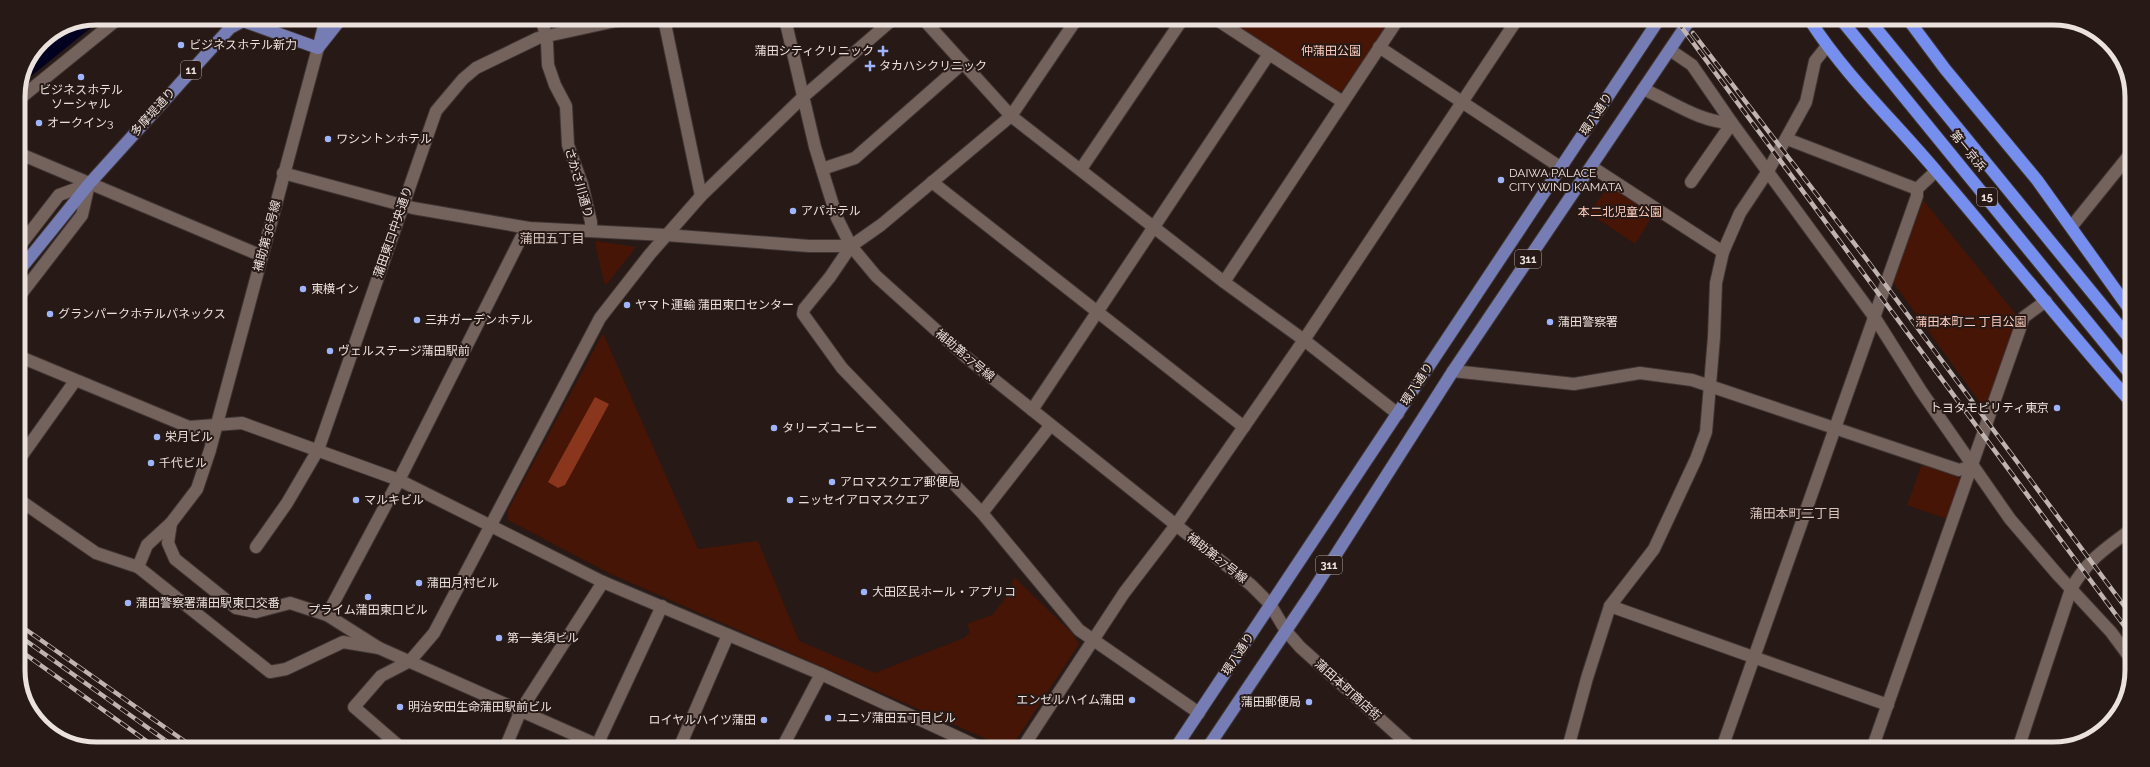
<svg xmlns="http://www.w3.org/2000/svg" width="2150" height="767" viewBox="0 0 2150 767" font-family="Raleway,'Noto Sans JP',sans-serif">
<rect width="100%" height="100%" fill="#271915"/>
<!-- green -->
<g fill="#461506">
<polygon points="1227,20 1390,21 1342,91 1334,91"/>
<polygon points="1610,184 1654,213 1635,244 1589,213"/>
<polygon points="1923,200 2019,318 1986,411 1893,282"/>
<polygon points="597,241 636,247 607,284 604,283 595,243"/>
<polygon points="603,333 698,549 758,541 799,641 875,673 964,638 970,632 967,624 992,615 1008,595 1014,577 1071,632 1079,644 1014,743 1005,747 611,574 508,520 507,512"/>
<polygon points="1922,464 1958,477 1961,481 1947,519 1907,505"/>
</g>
<!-- forest -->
<polygon fill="#89361d" points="595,397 609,404 565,485 558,488 548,482"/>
<!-- water -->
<path fill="#020120" d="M97,18H103L20,85C26,57 40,38 66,25C74,20 87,20 97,18Z"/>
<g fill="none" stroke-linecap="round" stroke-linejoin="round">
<defs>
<g id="street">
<polyline points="542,19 547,43 548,65 555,85 566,106 568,145 582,184 591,222 591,231"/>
<polyline points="664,19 701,196"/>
<polyline points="924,20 1011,116 1224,282 1304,340 1398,414"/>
<polyline points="1076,20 1011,116 881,225 851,246 830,277 804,309 803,314 842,368 982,513 1079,630 1199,713"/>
<polyline points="1217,20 1343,102"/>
<polyline points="1379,47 1560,167"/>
<polyline points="1670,50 1692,65 1732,123 1875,318 1921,391 2010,519 2058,575 2111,632 2128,655"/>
<path d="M1643,89C1673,102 1699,122 1732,123"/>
<polyline points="18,100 119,18"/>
<polyline points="1787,139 1917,189"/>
<polyline points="18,153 262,256"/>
<polyline points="1592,167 1723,252"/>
<polyline points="822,169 855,158 963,63"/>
<polyline points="1081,169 1182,20"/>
<polyline points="283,173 413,208 529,228 666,235 809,246 851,246"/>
<polyline points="932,182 1244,427"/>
<polyline points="1691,182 1732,123"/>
<polyline points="2072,226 2131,153"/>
<polyline points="18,248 59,195 89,184 82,215 18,298"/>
<polyline points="1224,282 1397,21"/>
<polyline points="18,356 189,427 242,423 399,480 603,582 821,674 979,747"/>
<polyline points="1453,371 1574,384 1640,373 1692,380 1959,470 1973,466"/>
<polyline points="1032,410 1269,54"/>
<polyline points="18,461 75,381"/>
<polyline points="18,499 96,553 138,567"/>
<polyline points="982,513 1050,426"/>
<polyline points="256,547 287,503 318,450 436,111 463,79 476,68 538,38 625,19"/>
<polyline points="1610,606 1888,705"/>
<polyline points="327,615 399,480 521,238 529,228"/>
<polyline points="597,745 662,606"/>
<polyline points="399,746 354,707 381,676 410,661"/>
<polyline points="680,746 728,635"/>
<polyline points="783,746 821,674"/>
<polyline points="1023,747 1124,593 1176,525 1304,340 1516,21"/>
<polyline points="1568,748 1587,678 1610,606 1654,549 1696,459 1706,432 1714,337 1716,283 1723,252 1740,213 1768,171 1806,102 1815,61 1827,46"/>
<polyline points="1722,748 1917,196 1917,189 1936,171"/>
<polyline points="1872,749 2024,317 2046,301"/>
<path d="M2018,749L2071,589C2087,561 2103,550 2129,531"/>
</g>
<g id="secondary">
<polyline points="785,19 815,147 837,218 851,246 876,276 966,357 1251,585 1270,604 1286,631 1300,647 1412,748"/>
<polyline points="318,48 210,450 197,489 171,523 147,545 138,567 270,672 286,669 343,642 379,648"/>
<polyline points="171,523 168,543 175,559 236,608 256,612 290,603 327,615 379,648 600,746"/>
<polyline points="410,661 434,633 600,318 650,254 701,196 803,97 892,20"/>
<polyline points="506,746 521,710 603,582"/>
</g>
<g id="primary">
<polyline points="319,45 326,18"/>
<polyline points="318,48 341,19"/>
<polyline points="18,272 89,184 230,28 243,21 318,48"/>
<polyline points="1176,747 1658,21"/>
<polyline points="1208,747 1314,589 1453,371 1689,21"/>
</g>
<g id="highway">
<path d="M1811,22C1846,76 1895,122 1937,172C2002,248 2064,326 2130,401"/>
<polyline points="1843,22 2130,374"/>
<polyline points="1871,22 2130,339"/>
<polyline points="1910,22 1945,69 2037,180 2130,310"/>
</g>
</defs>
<!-- street casing -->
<use href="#street" stroke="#3f3533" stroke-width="14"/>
<!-- secondary casing -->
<use href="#secondary" stroke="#3f3533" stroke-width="14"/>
<!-- primary casing -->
<use href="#primary" stroke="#3f3533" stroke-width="14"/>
<!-- highway casing -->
<use href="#highway" stroke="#3f3533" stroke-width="14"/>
<!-- street -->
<use href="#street" stroke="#74625d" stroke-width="12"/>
<!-- secondary -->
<use href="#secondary" stroke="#74625d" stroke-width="12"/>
<!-- primary -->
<use href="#primary" stroke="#757db4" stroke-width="12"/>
<!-- highway -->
<use href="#highway" stroke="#768fee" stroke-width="12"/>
<defs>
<g id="rail">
<polyline points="1677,21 2128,631"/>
<polyline points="1693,33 1867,260 2128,611"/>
<polyline points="18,624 190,745"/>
<polyline points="18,635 172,745"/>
<polyline points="18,649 152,745"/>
<polyline points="32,712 63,739"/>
</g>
</defs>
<!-- rail casing -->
<use href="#rail" stroke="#bfb4b0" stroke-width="4.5"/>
<!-- rail -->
<use href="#rail" stroke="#271915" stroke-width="3" stroke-dasharray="9" stroke-linecap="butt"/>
</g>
<!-- markers -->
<g fill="#9eb4fd" stroke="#271915" stroke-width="1.5">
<circle cx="181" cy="45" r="4"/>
<path d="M881 45h4v4h4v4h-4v4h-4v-4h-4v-4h4z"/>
<path d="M868 60h4v4h4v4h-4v4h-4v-4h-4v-4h4z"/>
<circle cx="81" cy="77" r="4"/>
<circle cx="39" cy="123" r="4"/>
<circle cx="328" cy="139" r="4"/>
<circle cx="1501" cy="180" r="4"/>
<circle cx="793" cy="211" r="4"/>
<circle cx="303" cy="289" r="4"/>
<circle cx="627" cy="305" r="4"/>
<circle cx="50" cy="314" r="4"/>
<circle cx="417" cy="320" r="4"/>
<circle cx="1550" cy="322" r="4"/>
<circle cx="330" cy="351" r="4"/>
<circle cx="2057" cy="408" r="4"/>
<circle cx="774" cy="428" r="4"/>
<circle cx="157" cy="437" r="4"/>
<circle cx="151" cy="463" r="4"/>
<circle cx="832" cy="482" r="4"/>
<circle cx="356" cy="500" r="4"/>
<circle cx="790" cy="500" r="4"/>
<circle cx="419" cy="583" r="4"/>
<circle cx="864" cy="592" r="4"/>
<circle cx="368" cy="597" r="4"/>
<circle cx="128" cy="603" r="4"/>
<circle cx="499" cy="638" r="4"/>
<circle cx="1132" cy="700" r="4"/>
<circle cx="1309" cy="702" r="4"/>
<circle cx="400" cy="707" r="4"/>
<circle cx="828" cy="718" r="4"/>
<circle cx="764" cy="720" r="4"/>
</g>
<g text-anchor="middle" stroke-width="4" stroke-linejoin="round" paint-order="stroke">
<!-- shield labels -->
<g fill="#271915" stroke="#b0a5a1" stroke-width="1">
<rect x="181" y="61" width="20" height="18" rx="3"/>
<rect x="1977" y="188" width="20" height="18" rx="3"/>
<rect x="1515" y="250" width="26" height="18" rx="3"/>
<rect x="1316" y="556" width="26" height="18" rx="3"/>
</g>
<g font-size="11" font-weight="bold" fill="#ebe1dd">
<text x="191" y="74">11</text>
<text x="1987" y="201">15</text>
<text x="1528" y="263">311</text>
<text x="1329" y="569">311</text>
</g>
<!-- poi labels -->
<g font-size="12" fill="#ebe1dd" stroke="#271915" text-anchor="start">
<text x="189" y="49">ビジネスホテル新力</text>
<text x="874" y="55" text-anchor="end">蒲田シティクリニック</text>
<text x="879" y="70">タカハシクリニック</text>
<text x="81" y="94" text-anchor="middle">ビジネスホテル<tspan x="81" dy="14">ソーシャル</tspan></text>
<text x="47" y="127">オークイン3</text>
<text x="336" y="143">ワシントンホテル</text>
<text x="1509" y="177">DAIWA PALACE<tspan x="1509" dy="14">CITY WIND KAMATA</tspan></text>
<text x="801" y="215">アパホテル</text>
<text x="311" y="293">東横イン</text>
<text x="635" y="309">ヤマト運輸 蒲田東口センター</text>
<text x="58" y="318">グランパークホテルパネックス</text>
<text x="425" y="324">三井ガーデンホテル</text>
<text x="1558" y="326">蒲田警察署</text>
<text x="338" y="355">ヴェルステージ蒲田駅前</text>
<text x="2049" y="412" text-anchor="end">トヨタモビリティ東京</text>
<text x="782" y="432">タリーズコーヒー</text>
<text x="165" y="441">栄月ビル</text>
<text x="159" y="467">千代ビル</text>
<text x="840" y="486">アロマスクエア郵便局</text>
<text x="364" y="504">マルキビル</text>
<text x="798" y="504">ニッセイアロマスクエア</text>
<text x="427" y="587">蒲田月村ビル</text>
<text x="872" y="596">大田区民ホール・アプリコ</text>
<text x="136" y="607">蒲田警察署蒲田駅東口交番</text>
<text x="368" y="614" text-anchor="middle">プライム蒲田東口ビル</text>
<text x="507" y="642">第一美須ビル</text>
<text x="1124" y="704" text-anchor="end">エンゼルハイム蒲田</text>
<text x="1301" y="706" text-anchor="end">蒲田郵便局</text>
<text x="408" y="711">明治安田生命蒲田駅前ビル</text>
<text x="836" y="722">ユニゾ蒲田五丁目ビル</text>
<text x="756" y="724" text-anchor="end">ロイヤルハイツ蒲田</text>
</g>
<!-- park labels -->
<g font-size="12" fill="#ffcebf" stroke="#271915">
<text x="1331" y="55">仲蒲田公園</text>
<text x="1620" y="216">本二北児童公園</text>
<text x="1971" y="326">蒲田本町二 丁目公園</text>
</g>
<!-- street labels -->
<g font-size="12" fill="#ebe1dd" stroke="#271915">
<text transform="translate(153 112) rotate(-48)" y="4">多摩堤通り</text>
<text transform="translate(1596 114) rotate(-56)" y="4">環八通り</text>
<text transform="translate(1968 151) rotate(51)" y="4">第一京浜</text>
<text transform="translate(579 183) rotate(74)" y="4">さかさ川通り</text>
<text transform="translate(393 232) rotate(-71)" y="4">蒲田東口中央通り</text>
<text transform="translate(267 236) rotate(-75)" y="4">補助第36号線</text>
<text transform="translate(965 355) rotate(40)" y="4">補助第27号線</text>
<text transform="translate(1417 384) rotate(-57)" y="4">環八通り</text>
<text transform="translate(1217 558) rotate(38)" y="4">補助第27号線</text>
<text transform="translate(1238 654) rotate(-57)" y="4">環八通り</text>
<text transform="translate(1348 690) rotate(42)" y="4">蒲田本町商店街</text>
</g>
<!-- neighbourhood labels -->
<g font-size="13" fill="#d9c4be" stroke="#271915">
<text x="552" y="243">蒲田五丁目</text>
<text x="1795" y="518">蒲田本町二丁目</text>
</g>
</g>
<!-- crop -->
<path d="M0 0H2150V767H0ZM97 25H2053A72 72 0 0 1 2125 97V670A72 72 0 0 1 2053 742H97A72 72 0 0 1 25 670V97A72 72 0 0 1 97 25Z" fill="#271915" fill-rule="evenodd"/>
<path fill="none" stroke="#ebe1dd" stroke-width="5" d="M97 25H2053A72 72 0 0 1 2125 97V670A72 72 0 0 1 2053 742H97A72 72 0 0 1 25 670V97A72 72 0 0 1 97 25Z"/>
</svg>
